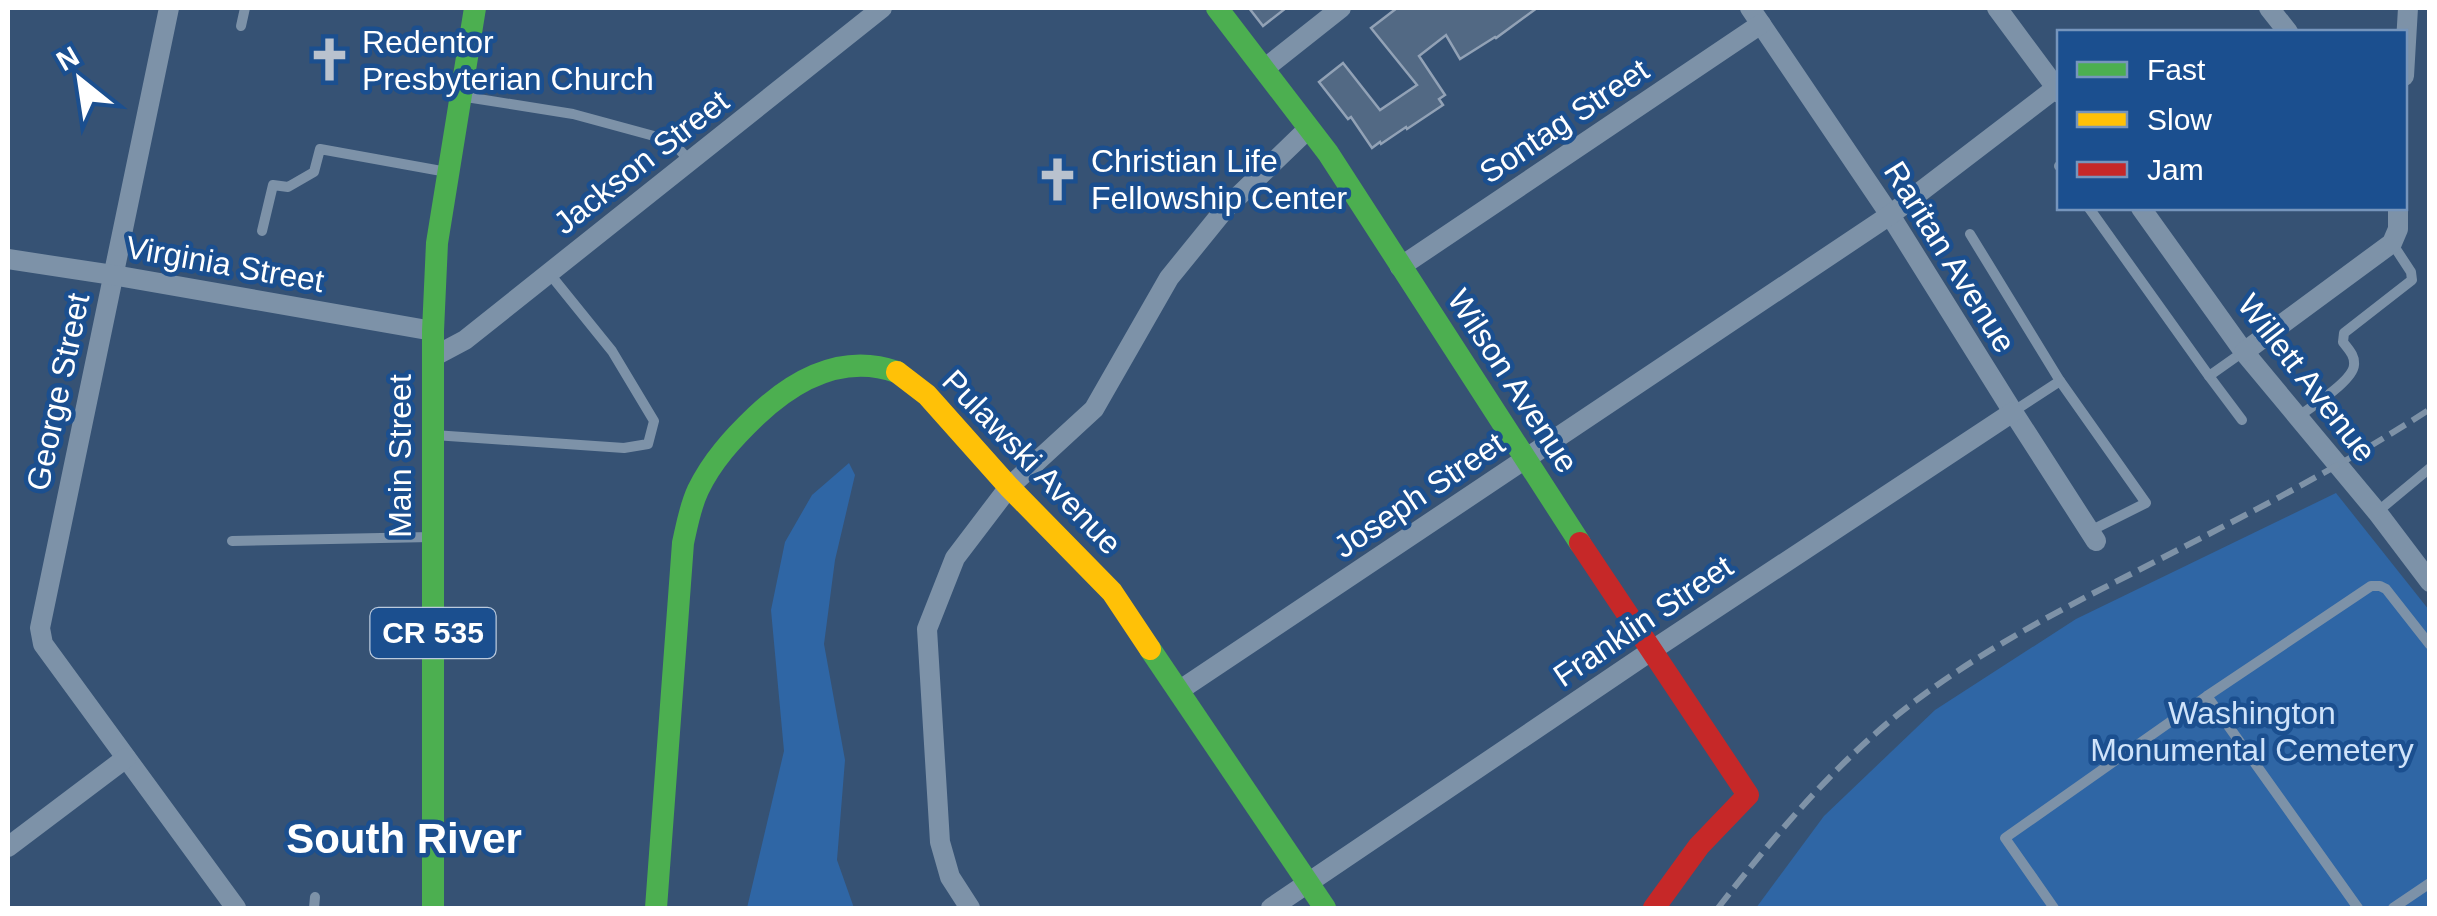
<svg xmlns="http://www.w3.org/2000/svg" width="2437" height="916" viewBox="0 0 2437 916" font-family="Arial,sans-serif">
<rect width="100%" height="100%" fill="#365274"/>
<!-- green -->
<g fill="#2f66a5">
<polygon points="849,463 855,475 835,560 824,644 845,760 837,860 854,908 747,908 784,751 771,610 785,542 812,495"/>
<polygon points="2336,493 2429,610 2429,908 1756,908 1824,816 1935,710 2076,619"/>
</g>
<!-- building -->
<g fill="#526984" stroke="#92a2b6" stroke-width="2.5">
<polygon points="1249,8 1286,8 1263,26"/>
<polygon points="1397,8 1537,8 1496,38 1495,37 1460,59 1446,35 1419,56 1445,95 1439,99 1443,105 1407,129 1406,127 1381,144 1380,142 1372,148 1351,117 1348,119 1319,82 1343,63 1380,110 1417,85 1371,28"/>
</g>
<g fill="none" stroke-linecap="round" stroke-linejoin="round">
<!-- lane -->
<g stroke="#7d92a8" stroke-width="10">
<polyline points="241,26 245,8"/>
<polyline points="466,97 573,114 665,139 674,144 690,161"/>
<polyline points="2059,166 2060,166"/>
<polyline points="2089,208 2209,376 2243,352"/>
<polyline points="262,231 273,185 288,187 314,172 320,149 447,172"/>
<polyline points="1970,234 2060,381 2014,411"/>
<polyline points="2209,376 2242,420"/>
<polyline points="2060,381 2146,503 2090,531"/>
<path d="M2298,417C2312,406 2353,381 2354,365C2355,355 2348,349 2343,342L2344,333L2412,280L2411,272L2392,243"/>
<polyline points="434,435 624,448 648,444 654,421 612,351 549,273"/>
<polyline points="2377,512 2430,468"/>
<polyline points="232,541 432,537"/>
<polyline points="314,908 315,897"/>
<polyline points="2054,908 2005,838 2207,696"/>
<polyline points="2358,908 2207,696 2371,586 2380,586 2386,589 2430,645"/>
<polyline points="2393,908 2430,883"/>
</g>
<!-- street -->
<g stroke="#7d92a8" stroke-width="20">
<polyline points="169,8 40,628 43,644 236,908"/>
<polyline points="1750,8 1890,215 2013,412 2096,541"/>
<polyline points="1997,8 2060,93"/>
<polyline points="2269,8 2288,32"/>
<polyline points="1264,69 1341,8"/>
<polyline points="2404,76 2408,8"/>
<polyline points="2141,208 2244,352 2377,512 2430,582"/>
<polyline points="8,259 113,275 433,331"/>
<polyline points="1400,267 1761,24"/>
<polyline points="2244,352 2392,243 2398,229 2398,208"/>
<polyline points="433,357 465,340 882,8"/>
<polyline points="1180,690 1890,215 2056,88"/>
<polyline points="8,847 126,758"/>
<polyline points="970,908 950,877 940,842 927,629 955,558 1009,487 1094,409 1169,278 1225,209 1309,128"/>
<polyline points="1271,908 1651,651 2013,412"/>
</g>
<!-- fast -->
<g stroke="#4caf50" stroke-width="22">
<polyline points="1217,8 1328,153 1580,543"/>
<polyline points="1150,649 1325,908"/>
<polyline points="433,908 433,331 437,243 475,8"/>
<path d="M656,908L683,543C687,525 690,507 698,490C712,461 733,438 756,416C795,379 843,353 897,372"/>
</g>
<!-- slow -->
<polyline stroke="#ffc107" stroke-width="22" points="897,372 927,395 1009,487 1112,592 1150,649"/>
<!-- jam -->
<polyline stroke="#c62828" stroke-width="22" points="1580,543 1748,795 1699,846 1654,908"/>
<!-- rail -->
<path stroke="#7e92a7" stroke-width="6" stroke-dasharray="18 8" stroke-linecap="butt" d="M1718,908C1775,835 1836,762 1910,705C1979,652 2054,613 2131,574C2232,522 2335,471 2430,409"/>
</g>
<!-- icons -->
<defs>
<symbol id="church-bare" viewBox="-9 -9 18 18"><path d="M-1.2-6h2.4v3.5h3.3v2.4h-3.3V6h-2.4V-.1h-3.3v-2.4h3.3Z" fill="#b9c2ce" stroke="#1b4f8f" stroke-width="2.5" paint-order="stroke"/></symbol>
</defs>
<g fill-rule="evenodd">
<use href="#church-bare" x="298" y="28" width="63" height="63"/>
<use href="#church-bare" x="1026" y="148" width="63" height="63"/>
</g>
<g text-anchor="middle" stroke-width="9" stroke-linejoin="round" paint-order="stroke">
<!-- shield labels -->
<rect fill="#1b4f8f" stroke="#bbcadd" stroke-width="2.5" x="370.5" y="608" width="125" height="50" rx="8"/>
<g font-size="30" font-weight="bold" fill="#fff">
<text x="433" y="643">CR 535</text>
</g>
<!-- poi labels -->
<g font-size="32" fill="#fff" stroke="#1b4f8f" text-anchor="start">
<text x="362" y="53">Redentor<tspan x="362" dy="37">Presbyterian Church</tspan></text>
<text x="1091" y="172">Christian Life<tspan x="1091" dy="37">Fellowship Center</tspan></text>
</g>
<!-- street labels -->
<g font-size="32" fill="#fff" stroke="#1b4f8f">
<text transform="translate(1564 121) rotate(-34)" y="11">Sontag Street</text>
<text transform="translate(641 162) rotate(-38)" y="11">Jackson Street</text>
<text transform="translate(1950 257) rotate(58)" y="11">Raritan Avenue</text>
<text transform="translate(225 264) rotate(10)" y="11">Virginia Street</text>
<text transform="translate(2307 378) rotate(52)" y="11">Willett Avenue</text>
<text transform="translate(1513 381) rotate(57)" y="11">Wilson Avenue</text>
<text transform="translate(58 392) rotate(-78)" y="11">George Street</text>
<text transform="translate(400 456) rotate(-90)" y="11">Main Street</text>
<text transform="translate(1032 462) rotate(46)" y="11">Pulawski Avenue</text>
<text transform="translate(1419 495) rotate(-34)" y="11">Joseph Street</text>
<text transform="translate(1643 621) rotate(-34)" y="11">Franklin Street</text>
</g>
<!-- park labels -->
<g font-size="32" fill="#cfe3fa" stroke="#1b4f8f">
<text x="2252" y="724">Washington<tspan x="2252" dy="37">Monumental Cemetery</tspan></text>
</g>
<!-- district labels -->
<g font-size="42" font-weight="bold" fill="#fff" stroke="#1b4f8f">
<text x="404" y="853">South River</text>
</g>
</g>
<!-- border -->
<rect width="2437" height="916" fill="none" stroke="#ffffff" stroke-width="20"/>
<!-- legend -->
<rect x="2057" y="30" width="350" height="180" fill="#1b4f8f" stroke="#7695bc" stroke-width="2.5"/>
<rect x="2077" y="62" width="50" height="15" fill="#4caf50" stroke="#7695bc" stroke-width="2.5"/>
<text x="2147" y="80" font-size="30" fill="#ffffff">Fast</text>
<rect x="2077" y="112" width="50" height="15" fill="#ffc107" stroke="#7695bc" stroke-width="2.5"/>
<text x="2147" y="130" font-size="30" fill="#ffffff">Slow</text>
<rect x="2077" y="162" width="50" height="15" fill="#c62828" stroke="#7695bc" stroke-width="2.5"/>
<text x="2147" y="180" font-size="30" fill="#ffffff">Jam</text>
<!-- north arrow -->
<g transform="translate(80 80) rotate(330)" stroke="#1b4f8f" stroke-width="8" paint-order="stroke">
<path d="M0-8L18 38L0 25L-18 38Z" fill="#ffffff"/>
<text y="-15" font-size="28" font-weight="bold" text-anchor="middle" fill="#ffffff">N</text>
</g>
</svg>
